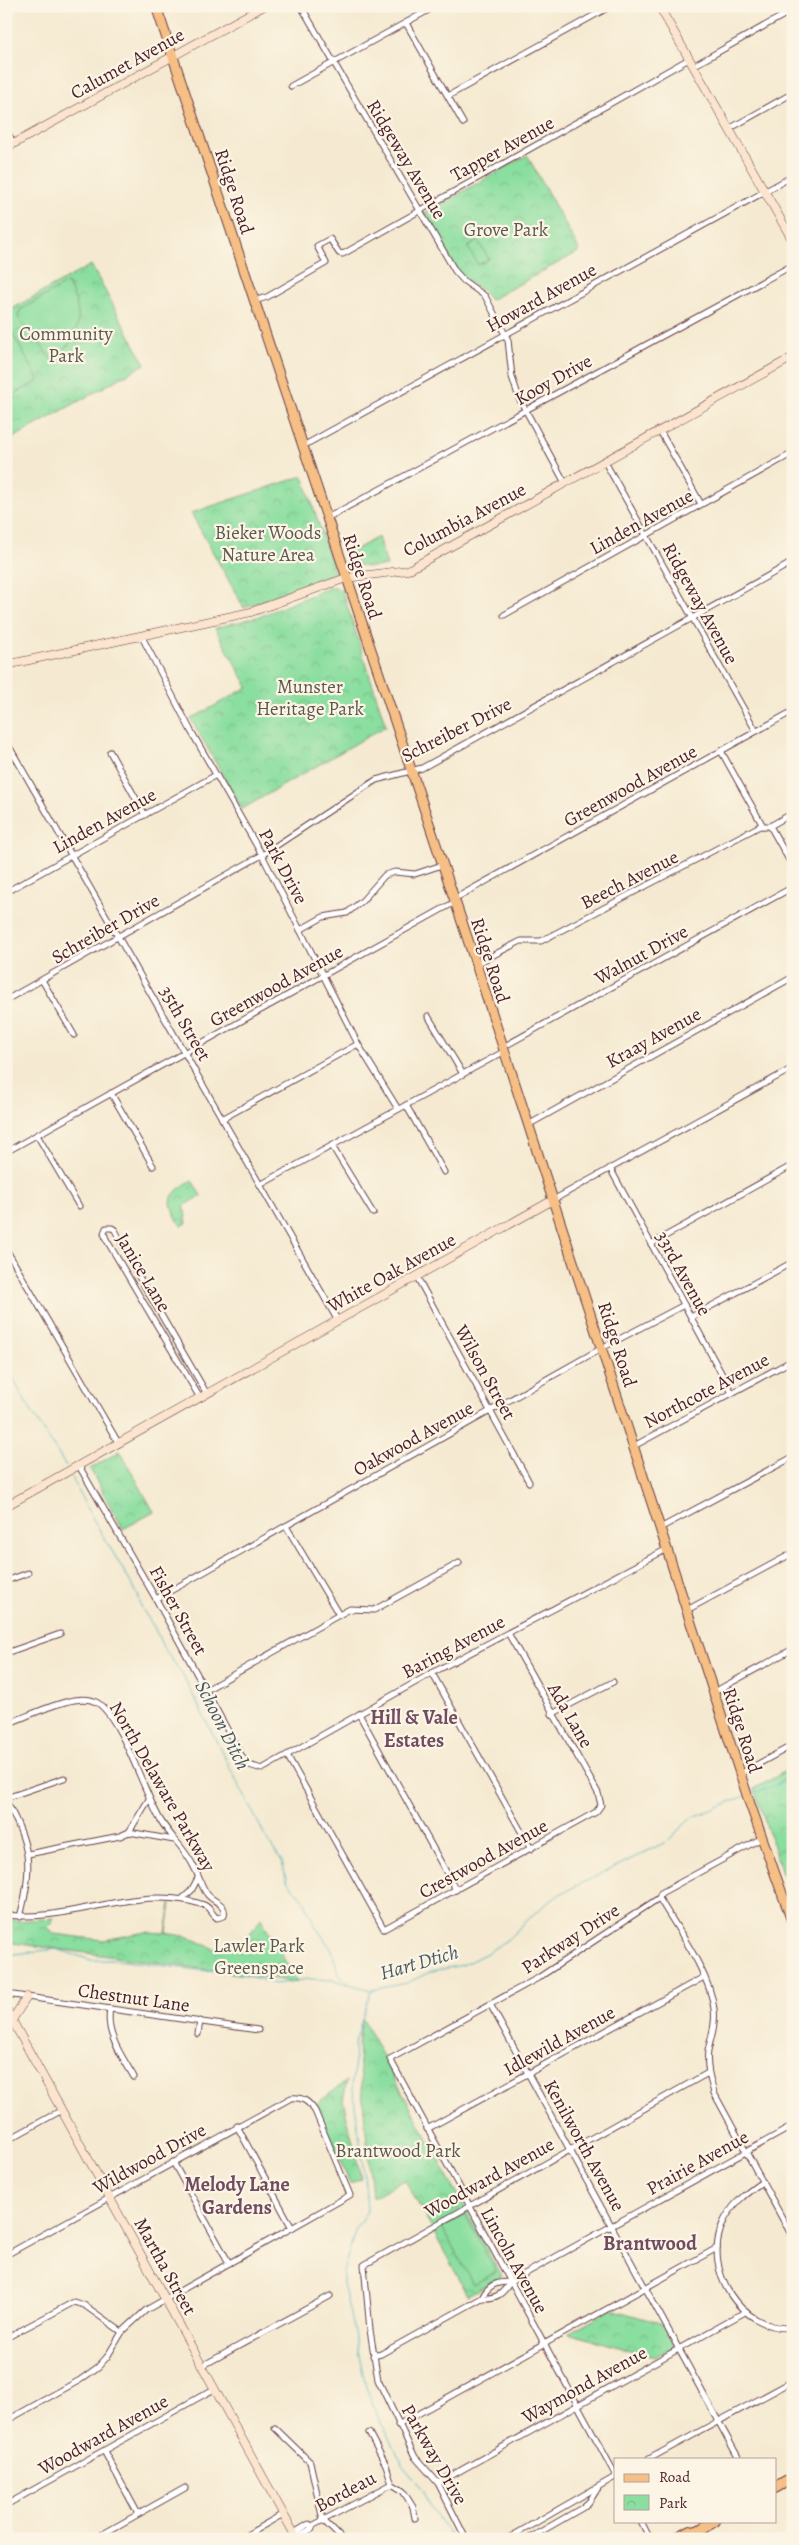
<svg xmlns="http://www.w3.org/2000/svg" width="799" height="2545" viewBox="0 0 799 2545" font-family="Alegreya,serif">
<defs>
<pattern id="park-crowns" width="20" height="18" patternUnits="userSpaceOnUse" patternTransform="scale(1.25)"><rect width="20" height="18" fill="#8ade9f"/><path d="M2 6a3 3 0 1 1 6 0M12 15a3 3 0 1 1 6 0" fill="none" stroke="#79be89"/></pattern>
</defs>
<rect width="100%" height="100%" fill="#fcf5e5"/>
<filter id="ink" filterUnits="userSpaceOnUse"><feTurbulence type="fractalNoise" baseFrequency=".02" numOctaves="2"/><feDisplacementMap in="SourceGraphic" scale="10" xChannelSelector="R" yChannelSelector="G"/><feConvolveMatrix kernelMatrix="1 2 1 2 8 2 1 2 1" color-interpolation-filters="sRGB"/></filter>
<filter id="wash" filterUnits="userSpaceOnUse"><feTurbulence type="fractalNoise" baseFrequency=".0096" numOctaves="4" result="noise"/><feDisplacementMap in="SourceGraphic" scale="20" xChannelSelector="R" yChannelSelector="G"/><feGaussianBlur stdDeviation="1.12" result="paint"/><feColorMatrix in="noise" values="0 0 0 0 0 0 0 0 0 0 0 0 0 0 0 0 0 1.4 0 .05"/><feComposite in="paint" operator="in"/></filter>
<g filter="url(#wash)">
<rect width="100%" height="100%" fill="#f5ead1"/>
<!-- park -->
<g fill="url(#park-crowns)" stroke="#6a7e65">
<polygon points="527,155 580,251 490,300 482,290 460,276 425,213"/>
<polygon points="91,265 145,364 6,442 6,304 10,310"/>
<polygon points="303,476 335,573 244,608 191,513"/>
<polygon points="378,537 387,566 368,567 351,563 348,554"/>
<polygon points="333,586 342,590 386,726 242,809 191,719 248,687 215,628 261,616"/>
<path d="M192,1180L201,1196L184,1206L187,1223L181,1226C166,1201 167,1195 192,1180Z"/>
<polygon points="120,1451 154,1512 123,1529 90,1469"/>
<polygon points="793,1767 793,1905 754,1789"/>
<polygon points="171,1903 167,1933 189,1937 215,1949 244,1942 261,1918 297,1982 6,1942 6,1918 19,1921 54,1918 48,1927 54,1934 103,1940 146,1932 166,1933"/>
<polygon points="362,2018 502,2276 468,2295 405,2180 372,2197 358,2045"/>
<polygon points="347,2081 343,2100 361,2178 350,2184 316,2104"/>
<polygon points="611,2309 663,2324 674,2346 655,2357 568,2333"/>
</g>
<!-- garden -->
<g fill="#8ade9f" stroke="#6a7e65">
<polygon points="478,241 489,259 478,265 468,247"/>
<path d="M67,283C86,315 80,338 53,361L18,317L20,310Z"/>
<polygon points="6,322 39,381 6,398"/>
<polygon points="465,2214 496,2272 473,2284 442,2227"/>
</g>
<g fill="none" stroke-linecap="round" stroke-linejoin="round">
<!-- stream -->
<g stroke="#3babb8" stroke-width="1">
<polyline points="6,1364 26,1403 66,1466"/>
<polyline points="72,1477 86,1507 138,1595 142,1609 154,1627 163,1647 182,1674 265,1836 282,1862 287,1881 303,1898 316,1927 332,1950 338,1973 349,1984"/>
<polyline points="750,1794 772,1787 793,1775"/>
<polyline points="6,1955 56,1949 91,1960 116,1960 206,1971 219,1969 232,1971 275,1984 309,1979 333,1980 371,1990 407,1983 432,1971 463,1965 487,1953 508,1939 535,1913 560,1894 668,1841 689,1819 744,1796"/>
<polyline points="371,1990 354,2045 355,2062 352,2082 365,2181 367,2211 356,2228 343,2272 343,2283 366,2387 382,2426 391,2439 401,2464 423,2489 431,2507 452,2539"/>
</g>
</g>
</g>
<g filter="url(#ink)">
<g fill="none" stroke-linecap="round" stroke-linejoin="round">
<defs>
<g id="street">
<polyline points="301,6 455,271 464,281 485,296 508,340 512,377 519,398 565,483"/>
<polyline points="406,23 463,123"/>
<polyline points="693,66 793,10"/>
<polyline points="291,86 436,6"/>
<polyline points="448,96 611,6"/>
<polyline points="729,129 793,93"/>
<polyline points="6,130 14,144"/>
<polyline points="254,301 267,297 326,263 317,246 330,239 339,253 343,254 689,59"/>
<polyline points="660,431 701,504"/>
<polyline points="303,446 793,176"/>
<polyline points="605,462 756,731"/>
<polyline points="327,518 793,265"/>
<polyline points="504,615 793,453"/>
<polyline points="142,637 191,731 262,855 358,1044 398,1109"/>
<polyline points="6,741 338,1321"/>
<polyline points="721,751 763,826"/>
<polyline points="110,752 145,815"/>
<polyline points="770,826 793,867"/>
<polyline points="6,892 216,775"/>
<polyline points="454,899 793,711"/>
<polyline points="300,930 323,917 347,913 362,901 385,875 395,872 415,874 442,865"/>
<polyline points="476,964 521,941 541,941 760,826 770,826 793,813"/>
<polyline points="42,980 74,1035"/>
<polyline points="6,1000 262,855 376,780 422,768 793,562"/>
<polyline points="428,1016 463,1074"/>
<polyline points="503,1047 793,887"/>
<polyline points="111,1093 153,1166"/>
<polyline points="406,1105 444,1172"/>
<polyline points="222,1119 358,1044"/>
<polyline points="528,1125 793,977"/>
<polyline points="37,1135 79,1206"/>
<polyline points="332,1146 373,1213"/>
<polyline points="6,1152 455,902"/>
<polyline points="610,1168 732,1393"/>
<polyline points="260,1185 505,1051"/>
<polyline points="553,1200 793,1068"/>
<polyline points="651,1244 793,1165"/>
<polyline points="6,1249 119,1444"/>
<polyline points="417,1277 529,1482"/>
<polyline points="691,1317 793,1262"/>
<polyline points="200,1398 106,1239 104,1233 106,1228 112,1228 115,1230 138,1275 207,1394"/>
<polyline points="634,1446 793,1360"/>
<polyline points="79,1466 156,1599 246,1764 262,1769 432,1673 667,1549"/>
<polyline points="286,1526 339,1615"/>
<polyline points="660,1528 793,1457"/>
<polyline points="6,1581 28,1573"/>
<polyline points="156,1599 602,1348 684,1305"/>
<polyline points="687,1610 793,1553"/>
<polyline points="6,1653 60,1634"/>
<polyline points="432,1673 531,1849"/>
<polyline points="206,1690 339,1615 350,1609 374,1610 459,1563"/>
<polyline points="714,1692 793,1649"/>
<polyline points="359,1714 456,1890"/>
<polyline points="552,1714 613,1682"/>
<path d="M6,1724C28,1717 75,1691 96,1702C121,1715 145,1796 161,1821C171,1837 186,1850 194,1867C199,1876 201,1886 207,1894C214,1903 227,1903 224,1916L217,1918C211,1914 211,1908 204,1905C139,1882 72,1923 6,1915"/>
<polyline points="287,1755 384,1929 596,1812 601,1805 598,1793 508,1633"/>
<polyline points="740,1774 793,1745"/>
<polyline points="6,1798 64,1778"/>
<path d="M6,1801C31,1845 33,1868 20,1917"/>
<polyline points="129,1832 174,1840"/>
<polyline points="28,1854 120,1836 129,1832 149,1799"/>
<path d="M659,1898C678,1930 710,1973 714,2009C716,2024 711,2037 708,2051C706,2065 710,2079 714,2093L793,2238"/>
<polyline points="182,1899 191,1891 198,1878"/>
<polyline points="6,1994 258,2030"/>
<polyline points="490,2004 739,2459"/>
<path d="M110,2009C105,2034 122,2056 134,2077"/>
<polyline points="198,2034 200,2021"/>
<polyline points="237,2126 292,2228"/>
<polyline points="427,2129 704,1977"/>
<polyline points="6,2141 62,2110"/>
<polyline points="173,2162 229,2263"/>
<path d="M762,2182C746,2193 731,2205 723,2223C702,2270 740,2331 793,2328"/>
<path d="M6,2255L291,2098C303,2097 308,2101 315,2111L350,2195L146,2310L122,2332L107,2357L98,2367L80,2380L6,2421"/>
<path d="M482,2298C488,2285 496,2282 510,2282"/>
<polyline points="6,2338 74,2302 84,2305 122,2332"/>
<path d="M373,2356L381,2354L482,2298C496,2299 503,2294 510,2282L793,2126"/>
<polyline points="202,2366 330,2296"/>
<polyline points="398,2425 717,2248"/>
<polyline points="275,2428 310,2462 323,2520 342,2539"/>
<polyline points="369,2433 386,2465 392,2484 403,2491 413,2507 415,2518"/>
<polyline points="104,2451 138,2514"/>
<polyline points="649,2459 793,2381"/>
<polyline points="615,2474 390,2059 538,1978 659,1898 661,1893 762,1838"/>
<polyline points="438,2483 745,2312"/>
<polyline points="6,2505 214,2389"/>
<polyline points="641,2521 650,2539"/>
<polyline points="294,2533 309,2524 312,2526"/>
<polyline points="296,2537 312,2529 312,2526 392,2484"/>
<polyline points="94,2539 185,2488"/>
<polyline points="240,2539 283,2514"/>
<polyline points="466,2539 438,2483 415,2457 378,2380 370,2330 364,2265 708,2073"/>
<polyline points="507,2539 615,2477"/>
<polyline points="528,2539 582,2508 589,2502 598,2488"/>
<polyline points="782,2539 793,2533"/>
</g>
<g id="secondary">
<polyline points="659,6 793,241"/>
<polyline points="6,148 264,6"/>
<polyline points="6,665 251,612 346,578 408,570 793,357"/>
<polyline points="6,1506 553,1200"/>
<polyline points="6,2009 297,2539"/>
<polyline points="12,2020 27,1997"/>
</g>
<polyline id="primary" points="156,6 476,964 750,1804 793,1924"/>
<g id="highway">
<polyline points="775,2488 793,2478"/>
<polyline points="674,2539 690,2530 696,2532 715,2521"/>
</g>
</defs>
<!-- street casing -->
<use href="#street" stroke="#643d44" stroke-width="7"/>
<!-- secondary casing -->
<use href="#secondary" stroke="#643d44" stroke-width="9"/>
<!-- primary casing -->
<use href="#primary" stroke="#643d44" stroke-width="11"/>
<!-- highway casing -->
<use href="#highway" stroke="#643d44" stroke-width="12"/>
<!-- street -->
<use href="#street" stroke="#fff" stroke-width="5"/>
<!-- secondary -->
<use href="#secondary" stroke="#fbe5cf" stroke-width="8"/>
<!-- primary -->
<use href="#primary" stroke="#f5bf86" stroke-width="9"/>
<!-- highway -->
<use href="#highway" stroke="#f5bf86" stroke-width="10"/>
</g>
</g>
<g text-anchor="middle" stroke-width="4.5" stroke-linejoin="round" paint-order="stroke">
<!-- street labels -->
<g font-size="19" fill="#4a1f2b" stroke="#fcf5e5">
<text transform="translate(127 63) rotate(-29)" y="7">Calumet Avenue</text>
<text transform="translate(502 148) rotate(-29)" y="7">Tapper Avenue</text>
<text transform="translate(407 159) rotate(59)" y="7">Ridgeway Avenue</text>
<text transform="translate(235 191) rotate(72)" y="7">Ridge Road</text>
<text transform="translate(541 297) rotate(-29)" y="7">Howard Avenue</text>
<text transform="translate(553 379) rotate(-29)" y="7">Kooy Drive</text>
<text transform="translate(464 519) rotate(-28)" y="7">Columbia Avenue</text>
<text transform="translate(641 521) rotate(-29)" y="7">Linden Avenue</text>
<text transform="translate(363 576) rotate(72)" y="7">Ridge Road</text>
<text transform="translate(701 603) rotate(61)" y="7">Ridgeway Avenue</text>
<text transform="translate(456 729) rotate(-27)" y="7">Schreiber Drive</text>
<text transform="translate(630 785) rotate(-29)" y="7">Greenwood Avenue</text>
<text transform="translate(104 820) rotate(-29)" y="7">Linden Avenue</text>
<text transform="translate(284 866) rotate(62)" y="7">Park Drive</text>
<text transform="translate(629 879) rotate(-27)" y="7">Beech Avenue</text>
<text transform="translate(105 928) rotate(-30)" y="7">Schreiber Drive</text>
<text transform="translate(641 954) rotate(-29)" y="7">Walnut Drive</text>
<text transform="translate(491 960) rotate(72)" y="7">Ridge Road</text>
<text transform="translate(276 985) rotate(-29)" y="7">Greenwood Avenue</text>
<text transform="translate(186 1023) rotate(60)" y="7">35th Street</text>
<text transform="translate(653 1037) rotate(-29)" y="7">Kraay Avenue</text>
<text transform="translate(144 1272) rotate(59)" y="7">Janice Lane</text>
<text transform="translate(391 1272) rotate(-29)" y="7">White Oak Avenue</text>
<text transform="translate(684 1273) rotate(61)" y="7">33rd Avenue</text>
<text transform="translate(618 1344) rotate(72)" y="7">Ridge Road</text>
<text transform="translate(486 1372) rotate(61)" y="7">Wilson Street</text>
<text transform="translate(706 1390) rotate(-28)" y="7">Northcote Avenue</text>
<text transform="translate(413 1438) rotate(-29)" y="7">Oakwood Avenue</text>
<text transform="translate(179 1610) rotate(61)" y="7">Fisher Street</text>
<text transform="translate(453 1646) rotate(-28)" y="7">Baring Avenue</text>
<text transform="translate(571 1715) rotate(60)" y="7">Ada Lane</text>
<text transform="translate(743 1730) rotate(72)" y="7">Ridge Road</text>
<text transform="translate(163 1786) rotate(60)" y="7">North Delaware Parkway</text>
<text transform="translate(483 1858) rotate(-29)" y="7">Crestwood Avenue</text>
<text transform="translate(570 1938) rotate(-33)" y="7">Parkway Drive</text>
<text transform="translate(134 1997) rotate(8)" y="7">Chestnut Lane</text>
<text transform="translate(559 2040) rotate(-29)" y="7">Idlewild Avenue</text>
<text transform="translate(585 2145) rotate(61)" y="7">Kenilworth Avenue</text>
<text transform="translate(149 2158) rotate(-29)" y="7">Wildwood Drive</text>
<text transform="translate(697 2162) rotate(-29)" y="7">Prairie Avenue</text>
<text transform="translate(489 2177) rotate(-29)" y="7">Woodward Avenue</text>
<text transform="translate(515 2260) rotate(61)" y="7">Lincoln Avenue</text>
<text transform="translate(166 2266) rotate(61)" y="7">Martha Street</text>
<text transform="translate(584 2384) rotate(-29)" y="7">Waymond Avenue</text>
<text transform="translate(103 2434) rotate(-29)" y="7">Woodward Avenue</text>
<text transform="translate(435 2454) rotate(60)" y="7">Parkway Drive</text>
<text transform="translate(345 2491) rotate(-28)" y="7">Bordeau</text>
</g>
<!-- park labels -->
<g font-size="19" fill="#5d584e" stroke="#fcf5e5">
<text x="506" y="236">Grove Park</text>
<text x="66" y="340">Community<tspan x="66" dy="22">Park</tspan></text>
<text x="268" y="539">Bieker Woods<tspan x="268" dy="22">Nature Area</tspan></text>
<text x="310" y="693">Munster<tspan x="310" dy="22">Heritage Park</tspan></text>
<text x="259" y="1952">Lawler Park<tspan x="259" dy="22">Greenspace</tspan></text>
<text x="398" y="2157">Brantwood Park</text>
</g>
<!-- neighbourhood labels -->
<g font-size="20" font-weight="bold" fill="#704c63" stroke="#fcf5e5">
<text x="414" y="1724">Hill &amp; Vale<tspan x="414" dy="23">Estates</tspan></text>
<text x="237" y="2191">Melody Lane<tspan x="237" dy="23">Gardens</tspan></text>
<text x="650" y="2250">Brantwood</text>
</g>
<!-- water labels -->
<g font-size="20" font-style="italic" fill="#445763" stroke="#fcf5e5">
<text transform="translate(223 1725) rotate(63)" y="7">Schoon Ditch</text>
<text transform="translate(419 1962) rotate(-16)" y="7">Hart Dtich</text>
</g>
</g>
<!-- margin -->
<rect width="799" height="2545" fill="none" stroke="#fcf5e5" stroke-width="25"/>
<!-- legend -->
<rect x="614" y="2458" width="162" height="65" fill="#fcf5e5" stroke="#b59f9b"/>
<rect x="624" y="2474" width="25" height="8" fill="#f5bf86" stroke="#b59f9b"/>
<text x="659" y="2482" font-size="15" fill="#4a1f2b">Road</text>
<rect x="624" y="2495" width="25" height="15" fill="url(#park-crowns)" stroke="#b59f9b"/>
<text x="659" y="2508" font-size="15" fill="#4a1f2b">Park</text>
</svg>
